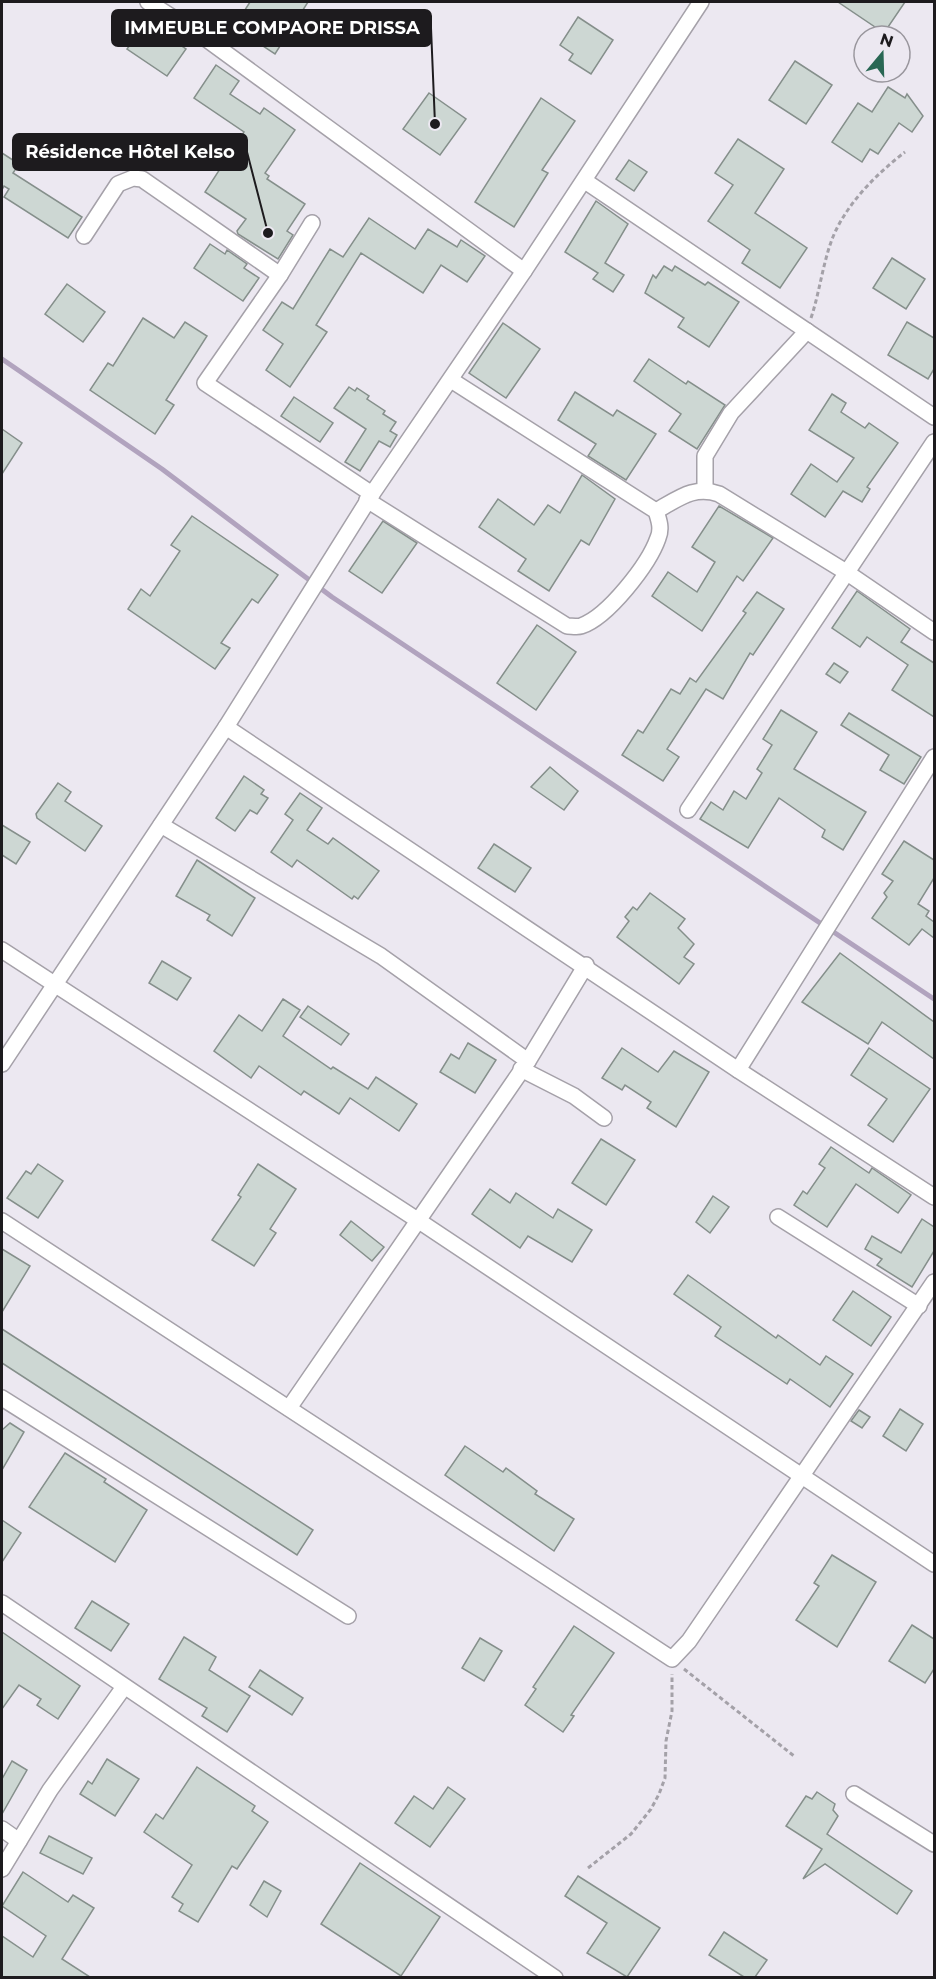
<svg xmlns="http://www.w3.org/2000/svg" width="936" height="1979" viewBox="0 0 936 1979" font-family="Montserrat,sans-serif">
<rect width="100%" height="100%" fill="#ece8f1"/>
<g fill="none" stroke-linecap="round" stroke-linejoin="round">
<!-- stream -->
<polyline stroke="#b1a3be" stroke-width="5" points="2,359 162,469 332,597 934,999"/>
</g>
<!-- building -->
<g fill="#cdd7d3" stroke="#858f8b" stroke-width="1.5">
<polygon points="250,2 308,2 275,54 234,27"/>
<polygon points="838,2 905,2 884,33"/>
<polygon points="578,17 613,40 591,74 569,60 573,54 560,45"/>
<polygon points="146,22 186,49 167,76 127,49"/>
<polygon points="795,61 832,85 806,124 769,100"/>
<polygon points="216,65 239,81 230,94 260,114 264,108 295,130 265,173 269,176 267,179 305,204 287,231 293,235 278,259 238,234 237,231 246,219 205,192 244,132 194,98"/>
<polygon points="888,87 905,98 907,94 923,116 912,132 899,123 878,154 870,149 862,162 832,142 858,103 872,112"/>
<polygon points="429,93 466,119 440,155 403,129"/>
<polygon points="541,98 575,121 542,170 548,173 514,227 475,202"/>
<polygon points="738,139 784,169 755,213 807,248 780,288 742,263 750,250 708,221 733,185 715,173"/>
<polygon points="2,153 19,164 13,173 82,217 68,238 4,197 9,189 4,186 2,190"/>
<polygon points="629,160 647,172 634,191 616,179"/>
<polygon points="596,201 628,224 605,263 624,275 613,292 593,279 598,273 565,252"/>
<polygon points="369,218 415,249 428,229 457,247 461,240 485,256 467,282 441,265 423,293 361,253 316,325 327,332 290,387 266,370 283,344 263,330 282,302 293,309 330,249 343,257"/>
<polygon points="210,244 225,254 227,250 247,264 244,268 259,278 243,301 194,268"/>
<polygon points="892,258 925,279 906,309 873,288"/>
<polygon points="664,266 672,271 675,266 705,285 708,282 739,302 709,347 678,327 684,318 645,293 653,275 656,278"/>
<polygon points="67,284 105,312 83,342 45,314"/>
<polygon points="143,318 174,338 185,322 207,336 166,400 174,405 155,434 90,390 108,363 113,366"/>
<polygon points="907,322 934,338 934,369 928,379 888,355"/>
<polygon points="503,323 540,349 506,398 469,373"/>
<polygon points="649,359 686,384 688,381 725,405 697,449 669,431 681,414 634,381"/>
<polygon points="349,387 355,391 357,388 369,396 367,399 385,411 383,414 396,422 390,431 397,435 390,447 379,441 360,471 345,462 366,429 334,408"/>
<polygon points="575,392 613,416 617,410 656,434 626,480 588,456 596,444 558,420"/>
<polygon points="832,394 846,403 841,412 865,428 869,423 898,443 867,487 870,489 862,502 843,491 825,517 791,494 811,464 837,482 854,458 809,430"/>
<polygon points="294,397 333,423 320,442 281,416"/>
<polygon points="2,429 22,443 2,474"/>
<polygon points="582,475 615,499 589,545 581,540 549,591 518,571 526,559 479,527 498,499 534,525 548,505 560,513"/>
<polygon points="719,506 773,538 743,581 737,576 702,631 652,596 668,572 697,592 715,562 692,547"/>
<polygon points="192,516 278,575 258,603 252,599 221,643 230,648 215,669 128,609 141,589 150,596 180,551 171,545"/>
<polygon points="383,521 417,543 382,593 349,571"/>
<polygon points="857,591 910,629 901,642 934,663 934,717 892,690 908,665 867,637 860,647 832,628"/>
<polygon points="757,592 784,609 753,655 750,653 723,699 706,689 667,749 679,757 663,781 622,755 638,730 643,733 671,689 680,694 690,678 696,682 746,613 743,611"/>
<polygon points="537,625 576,652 536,710 497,683"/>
<polygon points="834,663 848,672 840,683 826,674"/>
<polygon points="781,710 817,732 794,769 866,812 843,850 822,837 825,830 779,798 748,848 700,819 711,802 723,810 734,791 746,799 762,773 757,769 772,745 763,739"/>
<polygon points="849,713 921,757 904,784 880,770 889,755 841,725"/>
<polygon points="550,767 578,791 564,810 531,787"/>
<polygon points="244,776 264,790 261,794 268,798 257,814 250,810 235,831 216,818"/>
<polygon points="58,783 71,792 65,801 102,826 85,851 37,818 36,814"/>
<polygon points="300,793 322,808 307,830 328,844 333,838 379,871 358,899 354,896 352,899 297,860 292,867 271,852 293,820 285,814"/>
<polygon points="2,825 30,842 16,864 2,855"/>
<polygon points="904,841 934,860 934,878 918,904 929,911 926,916 934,922 934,938 922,929 909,945 872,918 887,897 884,893 893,881 882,874"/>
<polygon points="494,844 531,868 515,892 478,868"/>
<polygon points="197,860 255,898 232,936 207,920 210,915 176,896"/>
<polygon points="650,893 685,919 678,928 694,944 684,957 694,964 679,984 617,937 629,921 625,917 633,907 637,910"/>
<polygon points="840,953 934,1022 934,1059 882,1022 868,1044 802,1002"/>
<polygon points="162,961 191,978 177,1000 149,983"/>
<polygon points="283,999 300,1010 283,1036 331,1069 333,1067 368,1089 376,1077 417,1104 399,1131 350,1098 339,1114 304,1091 301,1095 259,1066 251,1078 214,1051 239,1015 262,1031"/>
<polygon points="308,1006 349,1034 341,1045 300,1017"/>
<polygon points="468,1043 496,1060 475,1093 440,1072 451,1054 459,1059"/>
<polygon points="622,1048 658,1072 674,1051 709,1072 676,1127 647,1108 651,1102 625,1085 622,1090 602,1078"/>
<polygon points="869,1048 930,1089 893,1142 868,1125 887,1099 851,1075"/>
<polygon points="601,1139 635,1160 606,1205 572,1183"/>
<polygon points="831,1147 869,1173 872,1168 911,1195 898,1213 856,1184 827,1227 794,1205 803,1191 807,1194 825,1168 819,1164"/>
<polygon points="38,1164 63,1181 38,1218 7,1198 26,1171 31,1174"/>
<polygon points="258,1164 296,1189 270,1229 276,1233 254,1266 212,1240 241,1197 238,1195"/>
<polygon points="490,1189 510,1203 516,1193 553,1218 558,1209 592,1230 572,1262 528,1236 520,1248 472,1214"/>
<polygon points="713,1196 729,1207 710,1233 696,1222"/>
<polygon points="922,1219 934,1227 934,1251 912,1287 877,1265 882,1259 865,1249 872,1236 901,1253"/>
<polygon points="351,1221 384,1247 372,1261 340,1235"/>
<polygon points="2,1249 30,1266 2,1312"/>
<polygon points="688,1275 776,1338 778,1335 820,1365 826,1356 853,1374 830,1407 790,1379 787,1384 715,1336 721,1327 674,1294"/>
<polygon points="853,1291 891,1317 871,1346 833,1320"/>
<polygon points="2,1329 313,1530 297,1555 2,1363"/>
<polygon points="900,1409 923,1424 906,1451 883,1436"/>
<polygon points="859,1410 870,1417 862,1428 851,1421"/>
<polygon points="10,1423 24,1432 2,1470 2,1430"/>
<polygon points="465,1446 503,1472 506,1468 537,1491 535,1494 574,1519 554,1551 445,1475"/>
<polygon points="65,1453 106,1479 104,1482 147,1510 115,1562 29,1507"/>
<polygon points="2,1520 21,1533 2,1562"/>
<polygon points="832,1555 876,1582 837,1647 796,1620 819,1586 814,1583"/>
<polygon points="92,1601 129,1624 111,1651 75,1628"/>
<polygon points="912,1625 934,1639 934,1669 925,1683 889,1661"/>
<polygon points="574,1626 614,1653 571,1715 574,1716 563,1732 525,1705 536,1689 533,1687"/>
<polygon points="2,1632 80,1686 58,1719 37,1705 41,1699 19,1685 2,1709"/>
<polygon points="184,1637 216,1657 209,1670 250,1696 227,1732 202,1716 207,1708 159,1679"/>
<polygon points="480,1638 502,1651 484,1681 462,1668"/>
<polygon points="260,1670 303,1698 292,1715 249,1687"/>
<polygon points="107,1759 139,1779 115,1816 80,1794 88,1781 92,1784"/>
<polygon points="12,1761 27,1770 2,1814 2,1779"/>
<polygon points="197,1767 255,1806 252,1811 268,1822 237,1869 232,1866 198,1922 179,1911 183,1904 172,1897 192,1865 144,1832 156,1814 163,1819"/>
<polygon points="448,1787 465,1799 430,1847 395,1823 414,1796 433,1809"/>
<polygon points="817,1792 835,1804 833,1810 838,1816 827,1834 912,1891 897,1914 825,1864 803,1879 822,1849 786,1826 806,1796 812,1799"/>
<polygon points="49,1836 92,1858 83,1874 40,1853"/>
<polygon points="360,1863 440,1917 401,1976 321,1924"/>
<polygon points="23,1872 68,1902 73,1895 94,1908 62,1959 90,1977 2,1977 2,1936 33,1957 46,1936 2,1906"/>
<polygon points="578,1876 660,1928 627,1977 587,1953 607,1923 565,1896"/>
<polygon points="264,1881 281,1891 267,1917 250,1905"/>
<polygon points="724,1932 767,1960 755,1977 744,1977 709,1955"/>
</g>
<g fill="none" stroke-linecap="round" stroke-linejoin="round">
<defs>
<g id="minor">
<polyline points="148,2 205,38 524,271"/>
<polyline points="585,181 934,417"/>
<polyline points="312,223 280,275 205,383 372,494"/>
<polyline points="84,236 118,184 133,178 142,179 280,275"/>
<polyline points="705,489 705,456 731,413 807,331"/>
<path d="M367,500L567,626C571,626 578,627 581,626C608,617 649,564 658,538C662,529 659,520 656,511L451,380"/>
<path d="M656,511C678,499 694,485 719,494L846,572L934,632"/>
<polyline points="226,727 738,1070 934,1197"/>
<polyline points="688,810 934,442"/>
<polyline points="161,825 381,956 528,1061"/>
<polyline points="2,950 419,1221 934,1564"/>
<polyline points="2,1064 226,727 372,494 524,271 701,2"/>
<polyline points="521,1069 574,1096 604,1118"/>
<polyline points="738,1070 934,757"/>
<polyline points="778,1217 919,1306"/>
<polyline points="2,1221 672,1659 689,1641 934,1282"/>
<polyline points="2,1398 348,1616"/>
<polyline points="289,1408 528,1061 586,965"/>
<polyline points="2,1603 555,1978"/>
<polyline points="854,1794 934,1844"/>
<polyline points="2,1829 19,1841"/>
<polyline points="2,1869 50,1790 124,1687"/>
</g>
</defs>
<!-- minor casing -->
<use href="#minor" stroke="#a5a1a9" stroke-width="18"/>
<!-- path -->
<g stroke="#a4a1a8" stroke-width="3" stroke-dasharray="4.5 3" stroke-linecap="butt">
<path d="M811,318C819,294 822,269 830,245C842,208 875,175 905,152"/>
<polyline points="684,1669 794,1756"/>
<polyline points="588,1868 631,1834 651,1809 659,1794 665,1778 666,1741 672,1711 672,1674"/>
</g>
<!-- minor -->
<use href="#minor" stroke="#fff" stroke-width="15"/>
</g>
<!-- callouts -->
<path fill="none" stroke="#1d1b1e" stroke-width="2" d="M435 124L431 28M268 233L247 152"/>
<g fill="#1d1b1e" stroke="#ece8f1" stroke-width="2">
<circle cx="435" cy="124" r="6"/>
<circle cx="268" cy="233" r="6"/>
</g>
<g fill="#1d1b1e" stroke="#1d1b1e" stroke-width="2">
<rect x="112" y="10" width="319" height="36" rx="6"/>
<rect x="13" y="134" width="234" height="36" rx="6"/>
</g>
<g font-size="18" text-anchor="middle" font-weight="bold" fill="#fff">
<text x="272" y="34">IMMEUBLE COMPAORE DRISSA</text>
<text x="130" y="158">Résidence Hôtel Kelso</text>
</g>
<!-- border -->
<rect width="936" height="1979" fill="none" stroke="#1d1b1e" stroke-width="6"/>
<!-- north arrow -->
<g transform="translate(882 54) rotate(19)"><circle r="28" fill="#ece8f1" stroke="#99969d" stroke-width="1.5"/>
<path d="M0-4.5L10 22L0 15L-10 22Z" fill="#296754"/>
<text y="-9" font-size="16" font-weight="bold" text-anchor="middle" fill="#1d1b1e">N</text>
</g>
</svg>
